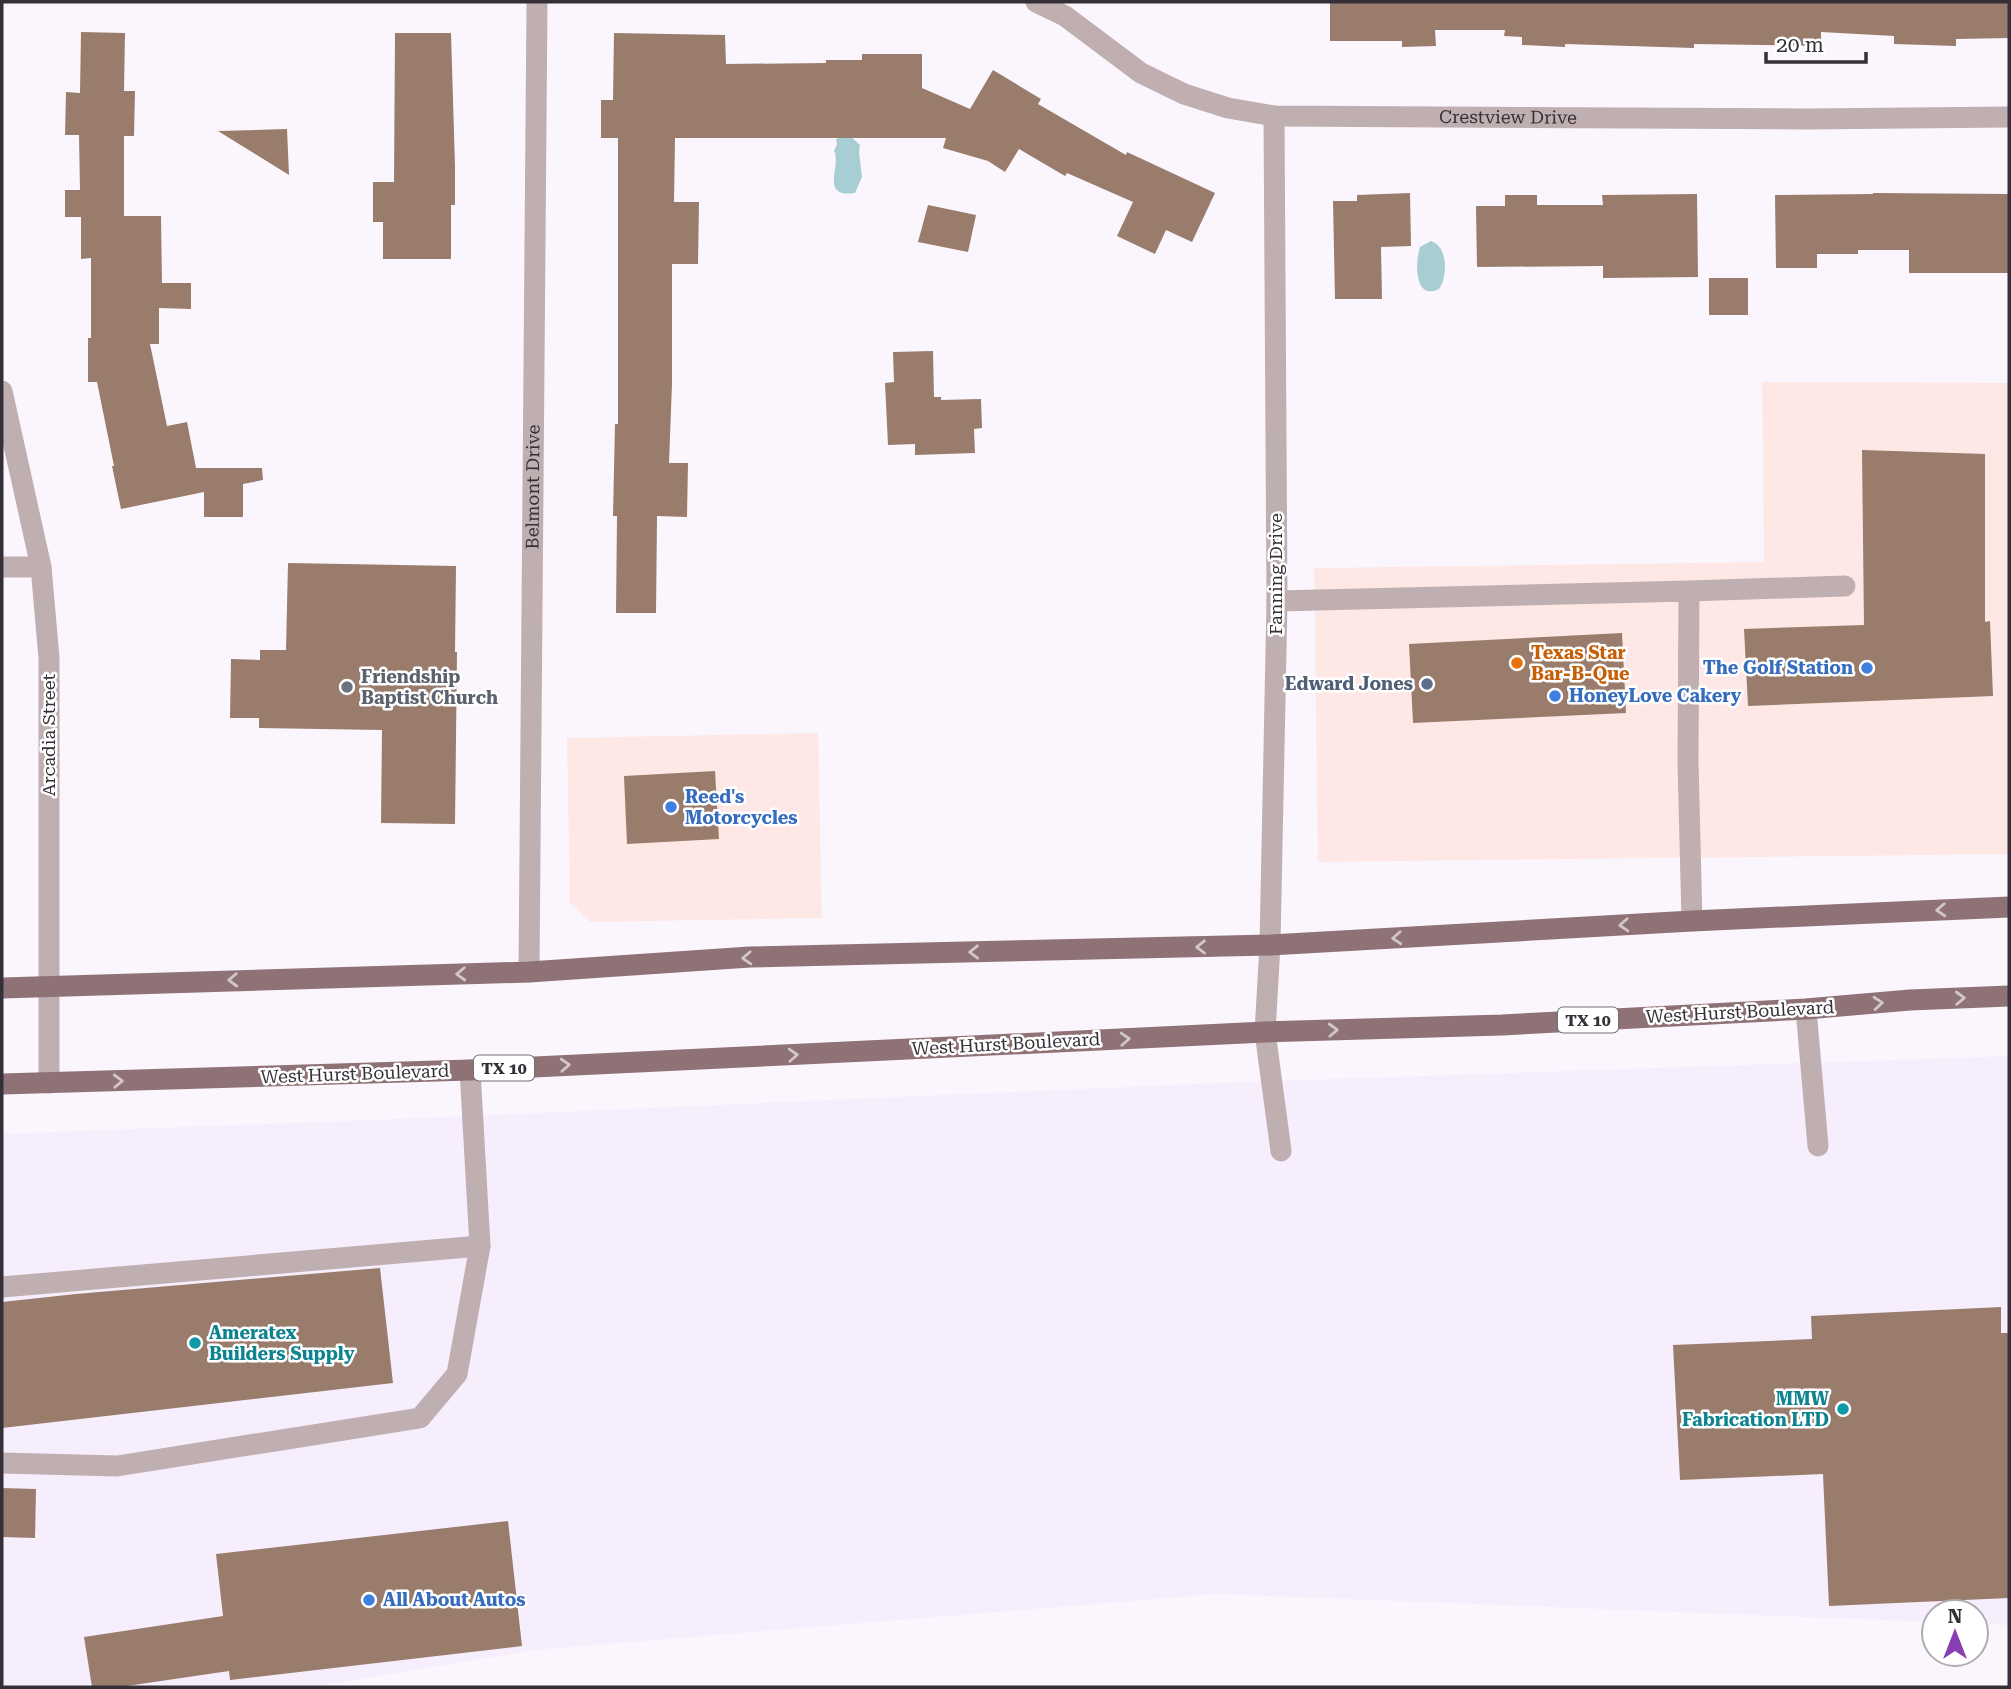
<svg xmlns="http://www.w3.org/2000/svg" width="2011" height="1689" viewBox="0 0 2011 1689" font-family="'Roboto Serif',serif">
<rect width="100%" height="100%" fill="#fbf6fe"/>
<!-- commercial -->
<g fill="#fee8e6">
<polygon points="1762,382 2009,383 2009,854 1318,862 1314,568 1764,562"/>
<polygon points="818,733 822,918 591,922 570,903 567,738"/>
</g>
<!-- built -->
<polygon fill="#f6edfd" points="2009,1056 2009,1625 1976,1624 1976,1612 1934,1612 1934,1622 1216,1594 534,1650 312,1687 2,1687 2,1134 448,1117 1217,1083"/>
<!-- water -->
<g fill="#a6ced3">
<path d="M849,135L860,145L859,152L862,177L855,193C819,198 842,165 834,151L837,144L836,139Z"/>
<path d="M1431,241C1448,246 1448,277 1439,289C1414,301 1415,262 1420,247Z"/>
</g>
<!-- building -->
<g fill="#997c6b">
<polygon points="1330,2 2009,2 2009,38 1956,39 1956,46 1894,44 1894,36 1821,32 1821,46 1694,44 1694,48 1565,44 1565,47 1522,45 1522,37 1504,36 1505,30 1435,30 1436,46 1402,47 1402,41 1330,41"/>
<polygon points="81,32 125,33 124,91 135,91 134,136 124,136 124,216 161,216 162,283 191,283 191,309 159,308 159,344 150,344 167,426 187,422 196,468 262,468 263,480 243,484 243,517 204,517 204,492 121,509 112,466 114,466 97,382 88,382 88,338 91,338 91,258 81,259 81,217 65,217 65,190 80,190 79,135 65,135 66,92 80,93"/>
<polygon points="395,33 451,33 455,166 455,205 451,205 451,259 383,259 383,222 373,222 373,182 394,182"/>
<polygon points="614,33 725,35 726,64 826,63 826,60 862,60 862,54 922,54 922,88 970,109 993,70 1041,99 1038,104 1126,155 1127,152 1215,193 1192,242 1166,230 1155,254 1117,236 1133,202 1067,173 1065,176 1019,149 1005,172 988,161 943,148 946,138 675,138 674,202 699,202 698,264 672,264 672,384 669,463 688,463 687,517 657,516 656,613 616,613 617,516 613,516 615,424 618,424 618,138 601,138 601,100 613,100"/>
<polygon points="287,129 289,175 218,131"/>
<polygon points="1410,193 1411,246 1381,247 1382,299 1335,299 1333,201 1357,201 1357,195"/>
<polygon points="1873,193 2009,194 2009,273 1909,273 1909,250 1858,250 1858,254 1817,254 1817,268 1776,268 1775,195 1873,194"/>
<polygon points="1697,194 1698,277 1603,278 1603,266 1477,267 1476,206 1505,206 1505,195 1537,195 1537,205 1603,205 1602,195"/>
<polygon points="928,205 976,215 968,252 918,242"/>
<rect x="1709" y="278" width="39" height="37"/>
<polygon points="933,351 934,397 941,397 941,400 981,399 982,428 974,429 975,453 915,455 915,444 888,445 885,383 894,382 893,352"/>
<polygon points="1862,450 1985,454 1985,622 1990,621 1993,696 1748,706 1744,629 1864,625"/>
<polygon points="288,563 456,566 455,652 457,652 455,824 381,823 382,730 259,728 259,718 230,718 231,659 260,660 260,650 286,650"/>
<polygon points="1622,633 1626,713 1413,723 1409,644"/>
<polygon points="715,771 719,839 627,844 624,776"/>
<polygon points="380,1268 393,1383 2,1428 2,1302 76,1294"/>
<polygon points="2001,1307 2001,1333 2009,1333 2009,1598 1829,1606 1823,1474 1680,1480 1673,1345 1812,1339 1811,1316"/>
<polygon points="2,1488 36,1489 35,1538 2,1537"/>
<polygon points="508,1521 522,1646 230,1680 229,1671 120,1687 92,1687 84,1637 223,1616 216,1554"/>
</g>
<g fill="none" stroke-linecap="round" stroke-linejoin="round">
<!-- minor -->
<g stroke="#c0afb1" stroke-width="21">
<path id="s1" d="M1036,2L1065,16L1141,73L1184,94L1228,108L1274,116L1807,119L2009,117"/>
<polyline points="1274,116 1277,601 1270,945 1265,1032 1281,1151"/>
<polyline points="2,391 41,567 49,658 49,1083"/>
<polyline points="2,567 41,567"/>
<polyline points="1689,591 1845,586"/>
<polyline points="1277,601 1689,591 1688,762 1692,921"/>
<path id="s2" d="M529,972L537,2"/>
<polyline points="1806,1009 1818,1146"/>
<polyline points="2,1287 480,1246"/>
<polyline points="2,1463 117,1466 420,1418 457,1374 480,1246 470,1070"/>
</g>
<!-- major -->
<g stroke="#8f7275" stroke-width="21">
<polyline points="2,988 529,972 750,957 1270,945 1692,921 2009,907"/>
<polyline points="2,1084 470,1070 1265,1032 1502,1025 1806,1009 1910,1000 2009,996"/>
</g>
</g>
<!-- one-way arrows -->
<defs><path id="oneway-chevron" d="M-2-3.5L2.5 0L-2 3.5" fill="none" stroke-width="1.6" stroke-linecap="round" stroke-linejoin="round" transform="scale(1.75)"/></defs>
<g stroke="#d2c7c8">
<use href="#oneway-chevron" transform="translate(1941 910) rotate(177)"/>
<use href="#oneway-chevron" transform="translate(1624 925) rotate(177)"/>
<use href="#oneway-chevron" transform="translate(1397 938) rotate(177)"/>
<use href="#oneway-chevron" transform="translate(1201 947) rotate(179)"/>
<use href="#oneway-chevron" transform="translate(974 952) rotate(179)"/>
<use href="#oneway-chevron" transform="translate(747 958) rotate(177)"/>
<use href="#oneway-chevron" transform="translate(461 974) rotate(178)"/>
<use href="#oneway-chevron" transform="translate(233 980) rotate(178)"/>
<use href="#oneway-chevron" transform="translate(1960 998) rotate(-2)"/>
<use href="#oneway-chevron" transform="translate(1878 1003) rotate(-5)"/>
<use href="#oneway-chevron" transform="translate(1333 1030) rotate(-2)"/>
<use href="#oneway-chevron" transform="translate(1125 1039) rotate(-3)"/>
<use href="#oneway-chevron" transform="translate(793 1055) rotate(-3)"/>
<use href="#oneway-chevron" transform="translate(565 1065) rotate(-3)"/>
<use href="#oneway-chevron" transform="translate(118 1081) rotate(-2)"/>
</g>
<!-- markers -->
<circle fill="#e8710a" stroke="#fff" stroke-width="2.5" cx="1517" cy="663" r="7"/>
<g fill="#3f7fe0" stroke="#fff" stroke-width="2.5">
<circle cx="1867" cy="668" r="7"/>
<circle cx="1555" cy="696" r="7"/>
<circle cx="671" cy="807" r="7"/>
<circle cx="369" cy="1600" r="7"/>
</g>
<circle fill="#5c6f8a" stroke="#fff" stroke-width="2.5" cx="1427" cy="684" r="7"/>
<circle fill="#6b7280" stroke="#fff" stroke-width="2.5" cx="347" cy="687" r="7"/>
<g fill="#0f9aa8" stroke="#fff" stroke-width="2.5">
<circle cx="195" cy="1343" r="7"/>
<circle cx="1843" cy="1409" r="7"/>
</g>
<g text-anchor="middle" stroke-width="5" stroke-linejoin="round" paint-order="stroke">
<!-- shield labels -->
<g fill="#fff" stroke="#726e74" stroke-width="2">
<rect x="1558" y="1007.5" width="60" height="25" rx="5"/>
<rect x="474" y="1055.5" width="60" height="25" rx="5"/>
</g>
<g font-size="16" font-weight="bold" fill="#353038">
<text x="1588" y="1026">TX 10</text>
<text x="504" y="1074">TX 10</text>
</g>
<!-- street labels -->
<g font-size="18" fill="#353038" stroke="#fff">
<text dy="6" stroke="none"><textPath href="#s1" startOffset="502">Crestview Drive</textPath></text>
<text dy="6" stroke="none"><textPath href="#s2" startOffset="485">Belmont Drive</textPath></text>
<text transform="translate(1276 574) rotate(-90)" y="6">Fanning Drive</text>
<text transform="translate(49 735) rotate(-90)" y="6">Arcadia Street</text>
<text transform="translate(1740 1012) rotate(-3)" y="6">West Hurst Boulevard</text>
<text transform="translate(1006 1044) rotate(-3)" y="6">West Hurst Boulevard</text>
<text transform="translate(355 1074) rotate(-2)" y="6">West Hurst Boulevard</text>
</g>
<!-- food labels -->
<g font-size="18" font-weight="bold" fill="#c56008" stroke="#fff" text-anchor="start">
<text x="1531" y="659">Texas Star<tspan x="1531" dy="21">Bar-B-Que</tspan></text>
</g>
<!-- shop labels -->
<g font-size="18" font-weight="bold" fill="#366cbe" stroke="#fff" text-anchor="start">
<text x="1853" y="674" text-anchor="end">The Golf Station</text>
<text x="1569" y="702">HoneyLove Cakery</text>
<text x="685" y="803">Reed's<tspan x="685" dy="21">Motorcycles</tspan></text>
<text x="383" y="1606">All About Autos</text>
</g>
<!-- worship labels -->
<g font-size="18" font-weight="bold" fill="#5b616d" stroke="#fff" text-anchor="start">
<text x="361" y="683">Friendship<tspan x="361" dy="21">Baptist Church</tspan></text>
</g>
<!-- service labels -->
<g font-size="18" font-weight="bold" fill="#4e5e75" stroke="#fff" text-anchor="end">
<text x="1413" y="690">Edward Jones</text>
</g>
<!-- culture labels -->
<g font-size="18" font-weight="bold" fill="#0d838f" stroke="#fff" text-anchor="start">
<text x="209" y="1339">Ameratex<tspan x="209" dy="21">Builders Supply</tspan></text>
<text x="1829" y="1405" text-anchor="end">MMW<tspan x="1829" dy="21">Fabrication LTD</tspan></text>
</g>
</g>
<!-- border -->
<rect width="2011" height="1689" fill="none" stroke="#353038" stroke-width="7"/>
<!-- north arrow -->
<g transform="translate(1955 1633)"><circle r="33" fill="#ffffff" stroke="#aeacaf" stroke-width="2"/>
<path d="M0-5L12 26L0 18L-12 26Z" fill="#873fb1"/>
<text y="-10" font-size="19" font-weight="bold" text-anchor="middle" fill="#353038">N</text>
</g>
<!-- scale -->
<path d="M1766 52v10h100v-10" fill="none" stroke="#353038" stroke-width="3.5"/>
<text x="1776" y="52" font-size="21" fill="#353038" stroke="#ffffff" stroke-width="5" paint-order="stroke">20 m</text>
</svg>
